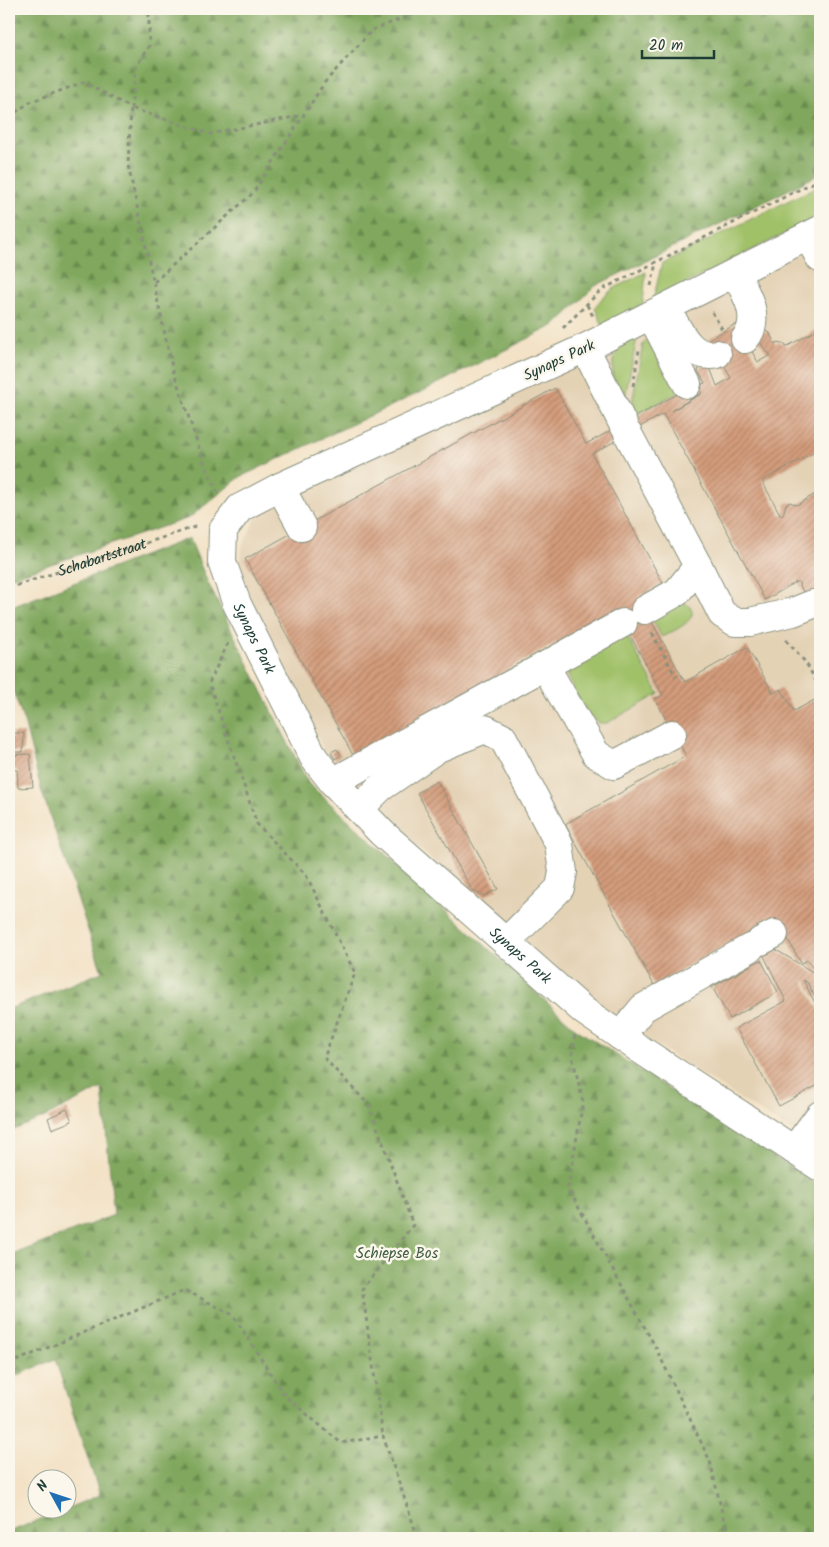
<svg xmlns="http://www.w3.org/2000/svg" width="829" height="1547" viewBox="0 0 829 1547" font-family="Kalam,sans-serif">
<defs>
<pattern id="forest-firs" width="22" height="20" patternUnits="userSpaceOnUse" patternTransform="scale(1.25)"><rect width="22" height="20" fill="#80a75d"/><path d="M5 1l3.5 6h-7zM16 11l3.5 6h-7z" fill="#68894e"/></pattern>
<pattern id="building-hatch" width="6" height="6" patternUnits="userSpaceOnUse" patternTransform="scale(1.25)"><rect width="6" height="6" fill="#d49c7b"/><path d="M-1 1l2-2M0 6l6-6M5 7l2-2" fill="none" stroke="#ab8066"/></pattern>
</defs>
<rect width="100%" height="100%" fill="#fbf7ec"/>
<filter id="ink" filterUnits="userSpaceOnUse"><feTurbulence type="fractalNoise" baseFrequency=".02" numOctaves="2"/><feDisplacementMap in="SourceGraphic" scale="10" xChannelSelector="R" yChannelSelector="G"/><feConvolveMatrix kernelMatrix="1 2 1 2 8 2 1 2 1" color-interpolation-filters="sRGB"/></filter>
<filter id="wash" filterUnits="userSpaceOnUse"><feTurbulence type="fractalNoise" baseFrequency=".0096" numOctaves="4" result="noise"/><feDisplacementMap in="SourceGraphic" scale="20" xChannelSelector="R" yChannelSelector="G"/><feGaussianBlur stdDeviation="1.12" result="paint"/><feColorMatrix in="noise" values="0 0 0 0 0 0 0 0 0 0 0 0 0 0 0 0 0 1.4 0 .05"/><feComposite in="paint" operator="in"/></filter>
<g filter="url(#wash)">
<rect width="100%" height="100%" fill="#f3e2c6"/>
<!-- built -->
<polygon fill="#e4d2b5" points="820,244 820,1150 595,1006 354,790 328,760 254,607 241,568 242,547 256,518 310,488"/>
<!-- grass -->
<g fill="#a1c169" stroke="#607f4e">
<polygon points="820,185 820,216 653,300 662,263"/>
<path d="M646,272L643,304L603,326L595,308C605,289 627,282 646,272Z"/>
<polygon points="638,333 624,402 613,378 613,361 618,349"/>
<polygon points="651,336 681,391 637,414 632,403 643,344"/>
<path d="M678,602C684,603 688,603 691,609C698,621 671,632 662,637L651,617Z"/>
<polygon points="625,633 659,694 607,723 600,723 590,717 573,689 568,676 569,668"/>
</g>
<!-- forest -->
<g fill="url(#forest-firs)" stroke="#507248">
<polygon points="9,9 820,9 820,174 595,286 555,325 425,390 240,477 189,518 9,578"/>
<polygon points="187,539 190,539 207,581 308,783 576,1029 820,1186 820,1538 9,1538 9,1532 100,1495 55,1359 9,1379 9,1256 114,1215 102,1088 47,1116 9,1132 9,1009 102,972 41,789 25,725 9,679 9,608"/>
</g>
<g id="blocks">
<!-- building -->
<g fill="url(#building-hatch)" fill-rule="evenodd">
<path d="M736,324L758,362L771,355L765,350L758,338L764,331L769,332L775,344L778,342L785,344L786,347L820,328V449L762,481L780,514L783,515L786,504L790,502L797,505L820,491V581L816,583L820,591V617L805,591L803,592L798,581L765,600L663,414L592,454L663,583L638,597L685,682L747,647L773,693L781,689L794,711L820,697V752L818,747L814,749L820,760V995L815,997L807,982L803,980L820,1012V1084L779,1106L736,1028L786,1001L764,956L736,940L654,985L565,824L686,756L655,699L663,695L616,610L353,755L245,559L555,388L586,444L694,385L699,394L671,411L701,394L702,384L705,383L698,371L700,366L709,365L717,386L731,378L709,339ZM776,918L801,963L808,960L816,974L748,933Z"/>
<polygon points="12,733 24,733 23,752 9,752 9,738 12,738"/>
<polygon points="337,749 341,755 335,759 331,752"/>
<polygon points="30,754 33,787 18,788 17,770 9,770 9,757 10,755"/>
<polygon points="437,781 498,889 484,896 472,890 417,793"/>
<polygon points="761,960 778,992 730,1019 712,987"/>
<polygon points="67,1109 72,1121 52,1129 48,1118"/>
</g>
</g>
</g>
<g filter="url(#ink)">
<use href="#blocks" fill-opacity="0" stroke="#89907d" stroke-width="1"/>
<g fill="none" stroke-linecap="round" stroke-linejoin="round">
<defs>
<g id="minor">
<path id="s2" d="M820,230L585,348L280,487L240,508L223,530L222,562L237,604L314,758L333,782L382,833L584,1011L635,1046L820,1167"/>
<polyline points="808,236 820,258"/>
<path d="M735,273C746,293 762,319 745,339"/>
<path d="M669,313C679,331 692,361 717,354"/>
<polyline points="651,315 687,384"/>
<polyline points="585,348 623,424"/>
<polyline points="628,434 698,566 722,614 735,622 750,622 793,612 813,604"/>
<polyline points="280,487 302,527"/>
<polyline points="645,610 677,592 698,566"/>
<polyline points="545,666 596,754 614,765 672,734"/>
<polyline points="333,782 623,623"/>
<polyline points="359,809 380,788 438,748 485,729 503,738 559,844 563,872 560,888 506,942"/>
<polyline points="761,941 774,934"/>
<polyline points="620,1036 643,1008 750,948"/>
<polyline points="794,1150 820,1115"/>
</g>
</defs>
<!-- minor casing -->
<use href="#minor" stroke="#89907d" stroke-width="30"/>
<!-- path -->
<g stroke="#89907d" stroke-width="3" stroke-dasharray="4 4" stroke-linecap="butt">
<polyline points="9,117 30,102 84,82 131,108 136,67 149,46 149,9"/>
<polyline points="154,282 253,193 325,82 372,30 427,9"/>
<polyline points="651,286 656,263"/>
<polyline points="587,305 593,316"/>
<polyline points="712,312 722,329"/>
<polyline points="563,328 601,290 820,179"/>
<polyline points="633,386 639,350"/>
<polyline points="218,493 203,460 172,367 128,165 131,108 210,134 304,115"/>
<path id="s1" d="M9,588L195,527H198"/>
<polyline points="652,633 676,677"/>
<polyline points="786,640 806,663 820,688"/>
<polyline points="228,643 209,683 257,824 306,875 355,973 324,1058 369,1105 413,1225 362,1289 383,1436"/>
<polyline points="575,1035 572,1055 583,1102 568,1188 656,1348 710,1461 728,1538"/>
<polyline points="9,1364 185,1290 233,1315 285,1396 341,1443 383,1436 418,1538"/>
</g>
<!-- minor -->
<use href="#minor" stroke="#fff" stroke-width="28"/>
</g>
</g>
<g text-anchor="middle" stroke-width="5" stroke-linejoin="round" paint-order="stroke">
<!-- street labels -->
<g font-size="15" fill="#1f3d34" stroke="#fbf7ec">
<text transform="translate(559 360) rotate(-25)" y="5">Synaps Park</text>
<text dy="5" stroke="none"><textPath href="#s1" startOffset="98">Schabartstraat</textPath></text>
<text dy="5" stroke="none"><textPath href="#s2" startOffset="786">Synaps Park</textPath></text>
<text dy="5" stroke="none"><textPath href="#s2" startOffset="1206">Synaps Park</textPath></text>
</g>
<!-- park labels -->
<g font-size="15" fill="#405e41" stroke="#fbf7ec">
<text x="397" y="1258">Schiepse Bos</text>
</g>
</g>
<!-- margin -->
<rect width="829" height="1547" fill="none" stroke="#fbf7ec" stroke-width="30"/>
<!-- north arrow -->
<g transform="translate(52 1494) rotate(310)"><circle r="24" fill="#fbf7ec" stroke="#a3ada2"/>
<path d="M0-4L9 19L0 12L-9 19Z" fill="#1f6fb2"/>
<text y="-8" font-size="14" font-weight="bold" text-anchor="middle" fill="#1f3d34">N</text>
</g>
<!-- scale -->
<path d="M642 50v8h72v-8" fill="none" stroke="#1f3d34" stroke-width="2.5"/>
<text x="649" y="50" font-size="15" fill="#1f3d34" stroke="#fbf7ec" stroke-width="4" paint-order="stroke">20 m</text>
</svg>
